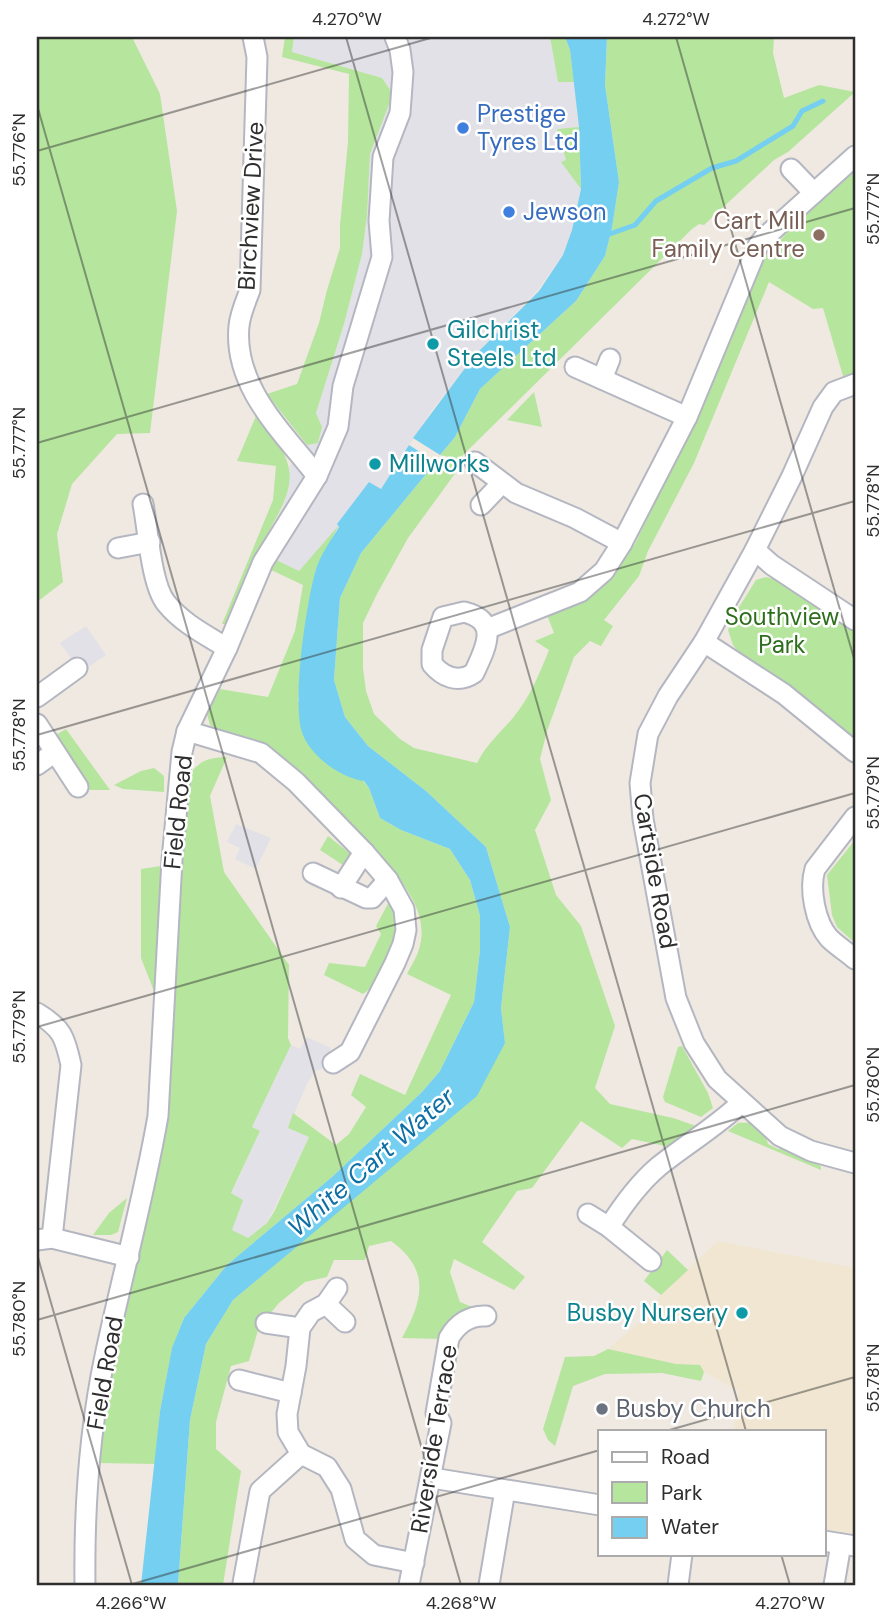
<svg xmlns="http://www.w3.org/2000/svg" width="892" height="1622" viewBox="0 0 892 1622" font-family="'DM Sans',sans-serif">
<rect width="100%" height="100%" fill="#efe9e1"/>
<!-- industrial -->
<g fill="#e3e1e8">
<polygon points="294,37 550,37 558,82 574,82 579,127 581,189 572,230 563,255 538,290 474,356 430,413 381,489 370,483 338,524 339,525 299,572 274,559 262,545 283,506 289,488 289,467 307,445 318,443 322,427 316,413 344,324 362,254 367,216 370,154 393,94 382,78 292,52"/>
<polygon points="86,626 106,655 81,672 60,643"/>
<polygon points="236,824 271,838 256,869 235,859 240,848 227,842"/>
<polygon points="307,1037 331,1048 322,1069 315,1071 307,1084 288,1128 309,1137 267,1223 248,1238 231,1230 231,1194 260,1131 252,1127 291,1045 300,1049"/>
</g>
<!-- education -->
<polygon fill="#f0e6d1" points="718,1241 855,1268 855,1534 824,1529 824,1431 733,1431 739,1391 704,1372 700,1365 676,1364 608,1349 640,1322 661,1295"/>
<!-- green -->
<g fill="#b6e59e">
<polygon points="37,37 132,37 160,94 177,211 150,433 117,434 72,484 57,534 63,582 37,602"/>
<polygon points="285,37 294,37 292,52 382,78 393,94 370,154 367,216 362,254 344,324 316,413 322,427 318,443 307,445 267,394 297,384 319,323 327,290 340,248 340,225 348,142 349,74 282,57"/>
<polygon points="550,37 565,37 570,50 574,82 558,82"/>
<polygon points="607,37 774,37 773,53 784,98 819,85 855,92 788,152 774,160 704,225 699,224 692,229 459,459 440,455 455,437 480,389 576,301 605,256 612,228 619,182 605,85"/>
<polygon points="579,127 581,189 561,162 566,160 557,129"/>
<path d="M855,171V374L843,376L823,308L813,309L769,282L694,463L648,551L639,576L604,620L613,626L601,646L590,641L574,657L547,731L540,759L551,800L535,830L556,895L581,926L615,1026L595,1088L610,1104L673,1118L696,1126L670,1147L632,1139L622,1148L581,1121L532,1188L517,1191L482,1242L525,1277L514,1290L454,1259L450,1272L460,1302L472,1307L460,1314L442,1339L402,1338C423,1300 431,1270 391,1241L369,1246L365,1260H334L327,1277L305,1282L279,1303L259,1327L249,1361L231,1366L216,1422V1449L241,1471L223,1585H178L190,1420L206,1344L233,1300L304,1240L505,1043L501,1008L510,927L486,847L426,791L368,746L345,717L334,680L340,598L361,553L436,462L462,464L408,538L377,594L363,623V668L366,691L374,714L400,739L414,748L477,763C486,745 498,735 512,719C529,699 539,675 549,650L535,641L554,633L547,615L618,567L635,544L692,425L762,261L791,228Z"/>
<polygon points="534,392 542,427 507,420"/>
<path d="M256,416C314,477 286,495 254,559C244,579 237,602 228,624H222L273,500L276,466L237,461Z"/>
<path d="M339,525L316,569L306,624L298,701L369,788L380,818L401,830L450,849L470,880L480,916V950L474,1002L440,1071L422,1092L332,1177L227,1265L184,1318L172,1349L160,1411L155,1464L98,1463L104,1403L168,1119L176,964L189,775C201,759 209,758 227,757L210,796L224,872L289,965L288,1038L291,1045L252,1127L260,1131L231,1193L243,1200L232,1230L248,1238L267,1223L274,1212L309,1137L288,1128L293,1113L336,1145L349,1134L366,1107L351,1095L360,1074L405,1095L451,995L407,974C411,966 417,957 419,949C428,920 412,895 395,873L273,751C255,736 230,737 210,725L207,714L220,689L268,697L295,631L303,585L269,569L274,559L299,571Z"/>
<polygon points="766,577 786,582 855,629 855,739 807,699 741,655 733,645 728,630 736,612 756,580"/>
<polygon points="66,729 110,790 90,790 54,736"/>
<polygon points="154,768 164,776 164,792 123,789 114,785 141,771"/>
<polygon points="328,836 352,855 343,865 320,850"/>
<polygon points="855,840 855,943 837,927 832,915 827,875"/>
<polygon points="161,866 154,991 141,958 141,869"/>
<path d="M390,900C405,918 393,963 380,980C376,985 368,990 363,994L324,975L329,963L365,967L381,934L376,926Z"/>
<polygon points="682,1046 708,1093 713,1108 701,1117 665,1102 663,1097 678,1047"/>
<path d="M738,1123C757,1122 763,1125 768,1144L778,1149L787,1146L806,1153L810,1161L821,1166V1170L728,1131Z"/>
<polygon points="127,1198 118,1232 111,1235 93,1235 109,1213"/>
<polygon points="667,1250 688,1270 661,1295 644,1281"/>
<polygon points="608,1349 676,1364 700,1365 704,1372 701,1381 662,1373 605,1374 573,1386 555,1446 548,1440 543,1429 565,1357 594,1356"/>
</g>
<!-- water -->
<g fill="#75cff0">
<polygon points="565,37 607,37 605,85 619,182 612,228 605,256 576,301 480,389 455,437 440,455 413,438 474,356 539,291 563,255 572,230 581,189 579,127 570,50"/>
<path d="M409,445L436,462L361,553L340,598L334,680L345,717L368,746L426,791L486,847L510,927L501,1008L505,1043L477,1096L233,1300L206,1344L190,1420L178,1585H141L160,1411L172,1348L184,1318L227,1265L332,1177L422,1092L440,1071L474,1002L480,950V916L470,880L450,849L401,830L380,818L369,788L364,781C340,778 307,754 301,729C293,694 306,604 316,569C321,554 331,540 339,527L337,524L369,482L381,489Z"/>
</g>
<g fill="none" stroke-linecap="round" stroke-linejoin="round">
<!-- stream -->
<polyline stroke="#75cff0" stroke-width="5" points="604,236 635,225 656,201 712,168 736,161 793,126 802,111 823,101"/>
<defs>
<g id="street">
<path d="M253,37L257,57L250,290C246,301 240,314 239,326C233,387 283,432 317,476"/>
<polyline points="791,169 814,193"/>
<polyline points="575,367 687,417"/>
<polyline points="602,379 610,359"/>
<polyline points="855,384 834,392 823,407 792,476 755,550 704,642 668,696 648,734 640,783 643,819 676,998 694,1043 717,1079 780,1136 811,1151 855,1163"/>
<polyline points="475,462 516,493 575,518 622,543"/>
<path d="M143,504C148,529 151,584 166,603C182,623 206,635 227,648"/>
<polyline points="481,505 502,483"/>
<polyline points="118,548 150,542"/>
<polyline points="755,550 772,565 855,620"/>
<path d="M464,612C501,621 485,649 474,673C458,684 443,677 432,664V650L443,617Z"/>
<polyline points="487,629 580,592 604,571 622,543 687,417 758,246 764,238 855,156"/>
<polyline points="704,642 784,694 855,752"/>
<polyline points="37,697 77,668"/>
<polyline points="37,724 78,787"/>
<polyline points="187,731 261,753 296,782 364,852 388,880 404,909 406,930 403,944 395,963 350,1052 333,1063"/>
<polyline points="37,765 55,752"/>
<path d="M855,817L815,869C809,889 815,922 829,938C837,946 847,952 855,959"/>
<polyline points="313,873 366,898 372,898 388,880"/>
<polyline points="341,888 364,852"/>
<path d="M37,1013C62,1028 65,1037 71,1065L52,1238"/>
<polyline points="588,1214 609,1227 651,1261"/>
<path d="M609,1227C623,1205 638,1184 658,1167C685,1145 716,1127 741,1103"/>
<polyline points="37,1240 52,1238 129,1257"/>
<polyline points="337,1288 326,1304 345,1322"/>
<polyline points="326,1304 311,1312 300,1328 296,1366 287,1414 288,1432 301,1454 327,1467 341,1489 355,1539 374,1555 414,1563"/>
<polyline points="266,1323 300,1328"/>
<polyline points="239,1380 291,1393"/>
<polyline points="432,1478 600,1505"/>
<polyline points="824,1541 855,1546"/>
<polyline points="243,1583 260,1491 301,1454"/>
<path d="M85,1585C84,1509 89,1432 105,1356C122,1276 144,1197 158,1116L172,860L182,752L187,731L227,648L263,562L317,476L338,427L343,386L382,257L379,221L383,157L400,113L403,72L400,50L395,37"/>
<path d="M409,1585L441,1423L436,1413L449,1338C457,1324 470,1315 486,1316"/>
<polyline points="489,1585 505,1490"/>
<polyline points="678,1585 682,1554"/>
<polyline points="834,1585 841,1544"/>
</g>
</defs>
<!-- street casing -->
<use href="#street" stroke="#b4b7c1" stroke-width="23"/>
<!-- street -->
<use href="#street" stroke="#fff" stroke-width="19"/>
</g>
<!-- ticks -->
<path fill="none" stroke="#2e2e2e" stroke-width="2" stroke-opacity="0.45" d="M346,37L746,1431M676,37L855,662M37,105L461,1585M37,151L434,37M37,443L855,208M37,735L855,501M37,1027L855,793M37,1254L132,1585M37,1320L855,1085M666,1431L855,1377M781,1554L790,1585M129,1585L600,1450"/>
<!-- markers -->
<g fill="#3f7fe0" stroke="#fff" stroke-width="2.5">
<circle cx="463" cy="128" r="7"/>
<circle cx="509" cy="212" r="7"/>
</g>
<circle fill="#8d6e63" stroke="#fff" stroke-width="2.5" cx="819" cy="235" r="7"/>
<g fill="#0f9aa8" stroke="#fff" stroke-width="2.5">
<circle cx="433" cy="344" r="7"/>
<circle cx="375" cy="464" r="7"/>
<circle cx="742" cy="1313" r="7"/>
</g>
<circle fill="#6b7280" stroke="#fff" stroke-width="2.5" cx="602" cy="1409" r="7"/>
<g text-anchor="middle" stroke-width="5" stroke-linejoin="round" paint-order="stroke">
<!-- shop labels -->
<g font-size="24" fill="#366cbe" stroke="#fff" text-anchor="start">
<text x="477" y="122">Prestige<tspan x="477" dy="28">Tyres Ltd</tspan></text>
<text x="523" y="220">Jewson</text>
</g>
<!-- street labels -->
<g font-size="24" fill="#2e2e2e" stroke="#fff">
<text transform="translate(251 206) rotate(-87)" y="8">Birchview Drive</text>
<text transform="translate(178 812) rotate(-84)" y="8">Field Road</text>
<text transform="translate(655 871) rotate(80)" y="8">Cartside Road</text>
<text transform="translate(105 1373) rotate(-80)" y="8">Field Road</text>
<text transform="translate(434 1439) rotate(-81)" y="8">Riverside Terrace</text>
</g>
<!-- education labels -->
<g font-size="24" fill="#785e54" stroke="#fff" text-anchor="end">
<text x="805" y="229">Cart Mill<tspan x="805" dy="28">Family Centre</tspan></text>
</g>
<!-- culture labels -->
<g font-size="24" fill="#0d838f" stroke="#fff" text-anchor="start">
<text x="447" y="338">Gilchrist<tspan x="447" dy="28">Steels Ltd</tspan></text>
<text x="389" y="472">Millworks</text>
<text x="728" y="1321" text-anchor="end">Busby Nursery</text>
</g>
<!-- park labels -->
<g font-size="24" fill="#2c6e1b" stroke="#fff">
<text x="782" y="625">Southview<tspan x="782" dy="28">Park</tspan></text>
</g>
<!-- worship labels -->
<g font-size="24" fill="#5b616d" stroke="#fff" text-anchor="start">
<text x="616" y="1417">Busby Church</text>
</g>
<!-- water labels -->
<g font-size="26" font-style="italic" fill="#0d6fa3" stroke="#fff">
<text transform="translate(371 1162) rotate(-41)" y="9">White Cart Water</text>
</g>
</g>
<!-- border -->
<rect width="892" height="1622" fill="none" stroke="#ffffff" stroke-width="77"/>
<!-- legend -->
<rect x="598" y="1430" width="228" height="126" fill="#ffffff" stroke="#ababab" stroke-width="2"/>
<rect x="612" y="1452" width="35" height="10" fill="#ffffff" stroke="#ababab" stroke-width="2"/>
<text x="661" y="1464" font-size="21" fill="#2e2e2e">Road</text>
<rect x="612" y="1482" width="35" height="21" fill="#b6e59e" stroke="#ababab" stroke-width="2"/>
<text x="661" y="1500" font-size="21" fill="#2e2e2e">Park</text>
<rect x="612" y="1517" width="35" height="21" fill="#75cff0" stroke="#ababab" stroke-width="2"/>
<text x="661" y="1534" font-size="21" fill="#2e2e2e">Water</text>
<rect x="38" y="38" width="816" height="1546" fill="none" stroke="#2e2e2e" stroke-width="2.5"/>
<g font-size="18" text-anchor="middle" fill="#2e2e2e">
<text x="347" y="25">4.270°W</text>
<text x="676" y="25">4.272°W</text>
<text transform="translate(19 150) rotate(-90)" y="6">55.776°N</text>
<text transform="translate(873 209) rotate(-90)" y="6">55.777°N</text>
<text transform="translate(19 443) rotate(-90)" y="6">55.777°N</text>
<text transform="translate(873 501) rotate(-90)" y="6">55.778°N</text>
<text transform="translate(19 735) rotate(-90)" y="6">55.778°N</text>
<text transform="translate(873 793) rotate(-90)" y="6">55.779°N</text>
<text transform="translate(19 1027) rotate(-90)" y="6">55.779°N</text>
<text transform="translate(873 1085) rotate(-90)" y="6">55.780°N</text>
<text transform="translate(19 1319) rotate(-90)" y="6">55.780°N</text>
<text transform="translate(873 1378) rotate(-90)" y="6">55.781°N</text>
<text x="131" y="1609">4.266°W</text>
<text x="461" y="1609">4.268°W</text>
<text x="790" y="1609">4.270°W</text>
</g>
</svg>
